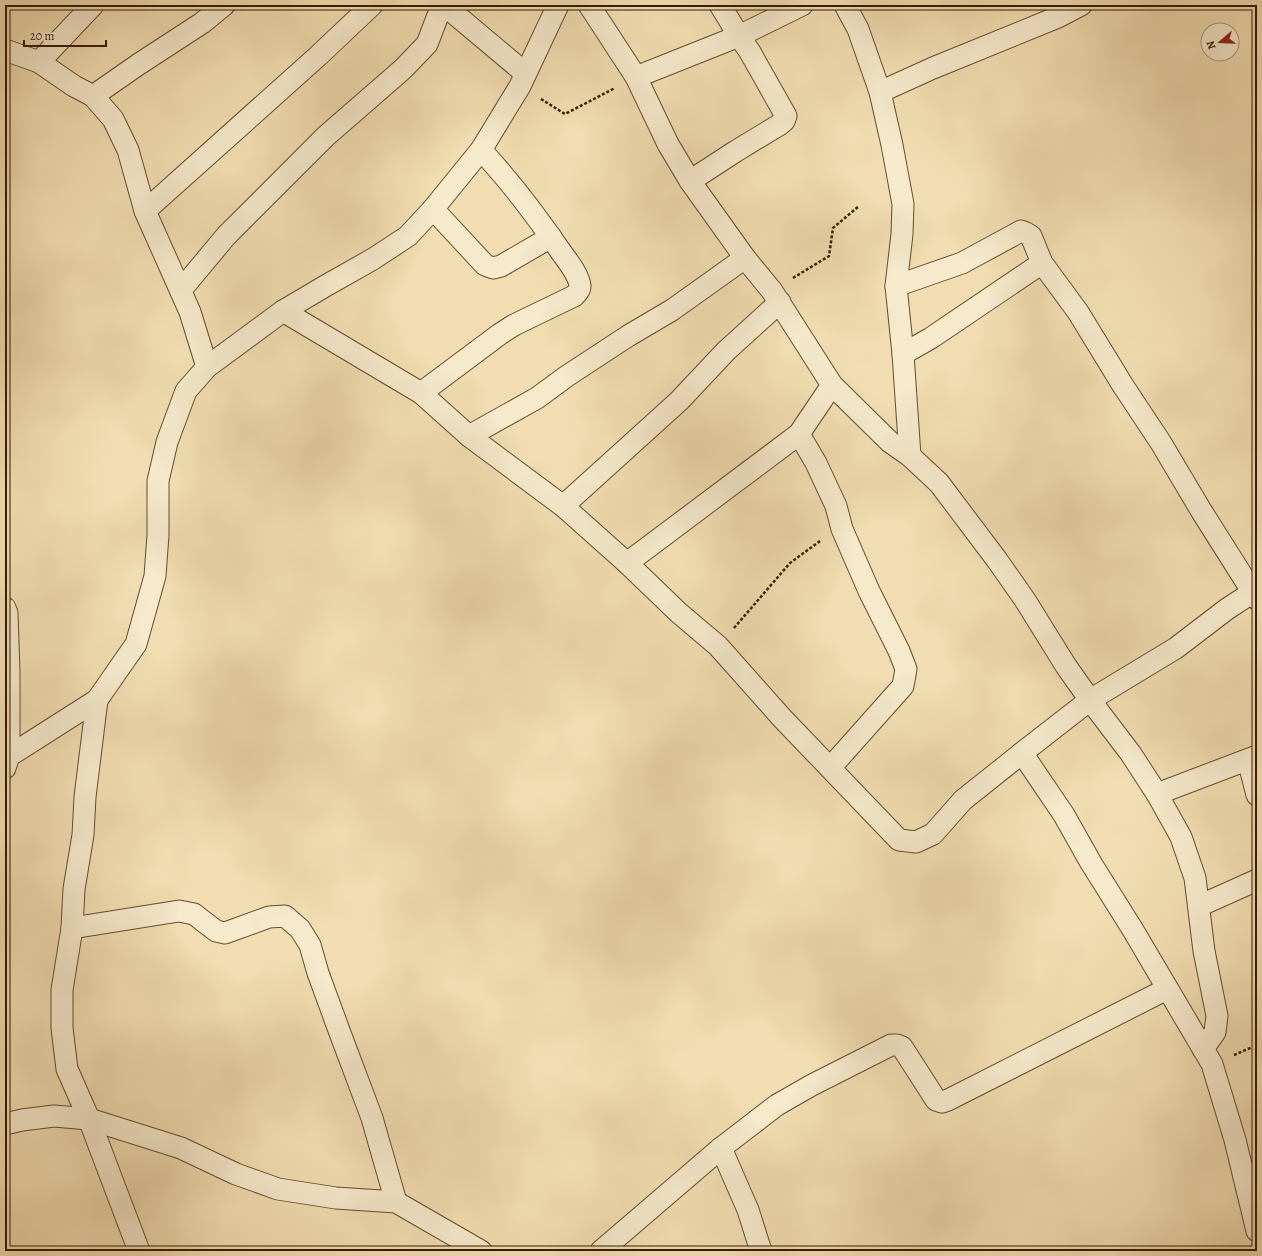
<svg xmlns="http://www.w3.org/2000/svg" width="1262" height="1256" viewBox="0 0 1262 1256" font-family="Alegreya,serif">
<rect width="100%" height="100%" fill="#f1ddb1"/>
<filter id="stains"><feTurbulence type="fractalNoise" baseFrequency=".005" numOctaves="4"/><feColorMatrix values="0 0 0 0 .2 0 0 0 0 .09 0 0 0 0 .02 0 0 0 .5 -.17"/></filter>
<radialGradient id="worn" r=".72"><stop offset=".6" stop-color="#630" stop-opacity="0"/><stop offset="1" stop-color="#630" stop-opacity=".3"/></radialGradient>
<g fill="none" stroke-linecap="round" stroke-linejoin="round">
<defs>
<g id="street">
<polyline points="444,5 525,73"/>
<polyline points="589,5 636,77 668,144 690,181 745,258 772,291 832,385 890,442 910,456 939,483 997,560 1025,600 1066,666 1090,700 1131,754 1157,794 1181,837 1195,878 1204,951 1217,1016 1215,1032 1203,1049"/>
<polyline points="845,5 858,29 880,92 892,145 903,204 902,234 896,286 903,354 910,456"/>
<polyline points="5,50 39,62 74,86 93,96 113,119 128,150 145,211 190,312 207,367"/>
<polyline points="39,62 93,5"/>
<polyline points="636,77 739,36 802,5"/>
<polyline points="880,92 933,68 1058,17 1081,5"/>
<polyline points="93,96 139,64 202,23 224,5"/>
<polyline points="690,181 736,151 779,125 784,121 786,116 750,52 739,36 720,5"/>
<polyline points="433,209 485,265 493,268 501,266 551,237"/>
<polyline points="145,211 318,56 372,5"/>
<polyline points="896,286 962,263 1021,231 1026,233 1031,236 1042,263 1078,312 1122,384 1161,443 1202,512 1257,599"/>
<polyline points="181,290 226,236 326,136 403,69 427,44 442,5"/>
<polyline points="283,311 421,393 469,436 563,506 627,563 679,613 718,646 782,718 899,840 916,842 933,834 963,800 1022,753 1090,700 1176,648 1227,609 1253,592"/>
<polyline points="903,354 931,338 1042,263"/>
<path d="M421,393L500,334L514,325L574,296C577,293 580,290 580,286C579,274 565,258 559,249C535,214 510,181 481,150"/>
<polyline points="799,434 816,463 836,506 842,529 869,591 899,651 906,669 903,686 830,768"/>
<polyline points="469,436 537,398 567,376 628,336 672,310 745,258"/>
<polyline points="563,506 679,401 726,351 780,302"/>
<polyline points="627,563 799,434 832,385"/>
<polyline points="5,608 7,613 9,672 9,756 5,758"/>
<polyline points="97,700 85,797 83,835 74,889 72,928 62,990 62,1028 67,1069 89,1119 139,1251"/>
<polyline points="1022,753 1064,815 1091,863 1133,930 1212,1064 1235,1140 1257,1231"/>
<polyline points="1248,760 1257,795"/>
<polyline points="5,768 9,756 97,700 136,644 155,576 158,535 158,481 167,442 186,391 207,367 283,311 327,285 373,259 408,236 433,209 481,150 520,86 558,5"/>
<polyline points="1157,794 1257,756"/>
<polyline points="1199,906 1257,880"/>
<polyline points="72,928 179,911 194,914 216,931 225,933 269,917 285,916 300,929 310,945 318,973 340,1033 372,1118 396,1202"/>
<polyline points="5,1124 22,1120 54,1116 89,1119 181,1148 236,1174 278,1189 336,1198 396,1202 481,1251"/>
<polyline points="721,1148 748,1210 761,1251"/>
<polyline points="601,1251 721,1148 777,1105 812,1085 891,1045 897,1045 902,1047 936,1100 942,1102 948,1100 1167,989"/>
</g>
</defs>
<!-- street casing -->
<use href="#street" stroke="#644c2d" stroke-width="23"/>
<!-- path -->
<g stroke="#351b01" stroke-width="2.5" stroke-dasharray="3 2" stroke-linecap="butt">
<polyline points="541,99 565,114 615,88"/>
<polyline points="793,278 829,256 833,228 859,206"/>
<polyline points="734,628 790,563 820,541"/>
<polyline points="1234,1055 1257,1045"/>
</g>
<!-- street -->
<use href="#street" stroke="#f6e9cc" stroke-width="21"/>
</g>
<!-- margin -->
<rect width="1262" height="1256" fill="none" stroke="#f1ddb1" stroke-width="20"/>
<rect x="6" y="6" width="1250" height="1244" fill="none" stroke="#351b01" stroke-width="2"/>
<rect x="10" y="10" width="1242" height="1236" fill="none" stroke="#351b01"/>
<!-- north arrow -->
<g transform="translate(1220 42) rotate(251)"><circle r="19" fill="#f6e9cc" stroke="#a9977b"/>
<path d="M0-3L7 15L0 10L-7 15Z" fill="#8f2418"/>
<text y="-6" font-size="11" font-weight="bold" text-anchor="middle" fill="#351b01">N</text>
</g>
<!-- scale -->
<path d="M24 40v6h82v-6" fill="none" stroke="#351b01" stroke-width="2"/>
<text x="30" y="40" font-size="12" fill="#351b01" stroke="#f6e9cc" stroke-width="3" paint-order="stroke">20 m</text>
<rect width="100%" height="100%" filter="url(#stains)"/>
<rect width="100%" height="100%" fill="url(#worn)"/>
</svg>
